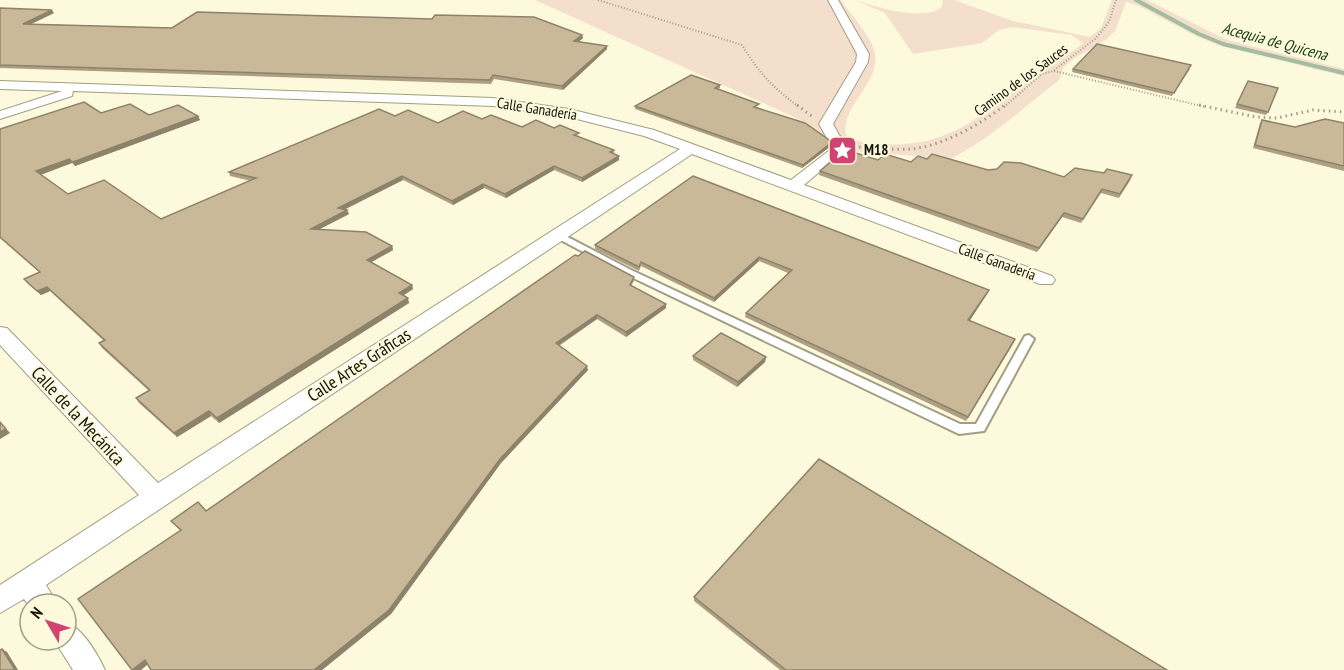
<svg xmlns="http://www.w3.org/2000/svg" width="1344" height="670" viewBox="0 0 1344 670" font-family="'PT Sans Narrow',sans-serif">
<rect width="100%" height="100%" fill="#fcf9dc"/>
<!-- green -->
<path fill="#f4dfcd" d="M535,0H841C851,15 869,33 874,50C884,81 840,105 846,135C857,143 869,143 882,144C933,148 969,127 1008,96C1016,90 1024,81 1033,75C1049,64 1069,56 1083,43L1072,35L1013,27L999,30L982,43L913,54L885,13L855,0C877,7 923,22 942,7L943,0H954L1013,21L1090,37L1101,28L1112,0H1147L1227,40L1344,69V76L1221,46L1198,37L1137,5L1126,2L1115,31L1107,39L1072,60L1063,68L1060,79L1008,121L984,139L951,159L843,150L803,121Z"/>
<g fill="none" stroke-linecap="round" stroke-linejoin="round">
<!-- stream -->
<polyline stroke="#a4bca0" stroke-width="4" points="1136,0 1199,34 1223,44 1344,73"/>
<defs>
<polygon id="lane" points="558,232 631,270 960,424 976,424 1025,336 1029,335 1034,339 984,431 959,434 625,274 555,237 555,233"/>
<g id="street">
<polygon points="828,0 838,0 869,54 868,62 833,124 839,135 850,146 804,185 1052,276 1055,280 1052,284 1040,284 692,154 46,585 57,604 30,604 30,608 24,599 0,613 0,585 139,495 0,345 0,327 7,328 158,483 680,149 644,136 569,117 493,106 73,91 72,96 0,119 0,111 62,91 0,89 0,81 493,98 569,109 654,130 791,180 835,146 828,140 819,124 856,62 857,54"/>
<path d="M66,622C83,629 97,653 105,670H73L54,640H66Z"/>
</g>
</defs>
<!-- lane casing -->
<use href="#lane" stroke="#a19e83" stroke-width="4"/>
<!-- street casing -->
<use href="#street" stroke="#a19e83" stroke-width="2"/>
<!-- path-far1 -->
<g stroke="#a19e89" stroke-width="2" stroke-dasharray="1 2" stroke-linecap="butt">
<path d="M598,0L742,45C760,74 771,86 799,107"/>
<polyline points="1054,71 1206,107"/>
<polyline points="1004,107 1042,74 1053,71 1095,39 1109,22 1116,0"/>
</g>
<!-- path -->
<g stroke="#a19e89" stroke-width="3" stroke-dasharray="1.5 4" stroke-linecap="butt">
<polyline points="797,105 813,117"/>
<polyline points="1199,105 1256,117 1277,118 1313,110 1344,112"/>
<path d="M859,147C876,148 894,150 911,149C943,146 981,124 1005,105"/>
</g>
<!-- lane -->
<use href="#lane" fill="#fff" fill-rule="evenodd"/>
<!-- street -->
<use href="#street" fill="#fff" fill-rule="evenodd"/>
</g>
<!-- wall -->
<g fill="#ae9f84">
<polygon points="0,8 54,13 31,24 172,28 582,35 583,38 578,42 607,49 563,90 494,79 491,84 0,68"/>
<polygon points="1073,69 1190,69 1172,96 1072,72"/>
<polygon points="1248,81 1268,112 1266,115 1235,108"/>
<polygon points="720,85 720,88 718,89 832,142 831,146 802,168 635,109 635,106"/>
<polygon points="101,113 198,116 200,120 75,166 72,163 41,175 68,194 161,219 251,181 230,176 229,172 395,116 438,123 482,119 522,127 554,128 579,136 579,137 614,150 614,154 619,156 619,160 582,182 554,170 506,198 484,188 453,205 403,180 344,210 347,210 349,214 320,229 392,246 393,250 371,262 412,285 413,289 403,296 409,303 219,423 211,416 177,437 139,403 136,398 149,391 102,348 99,343 104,341 50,291 41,295 27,283 24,279 39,272 0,238 0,129"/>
<polygon points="1262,120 1295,127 1344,123 1344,171 1253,148 1260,123"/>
<polygon points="846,153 878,160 911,162 927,159 988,170 997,169 1064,177 1131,179 1119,198 1101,193 1081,223 1062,217 1037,252 819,175 820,171"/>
<polygon points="693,176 987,294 969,321 1015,339 966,421 745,317 746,313 788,273 759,261 714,302 641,266 639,271 595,249 595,245"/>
<polygon points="634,277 634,281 631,286 666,308 626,337 597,319 559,346 588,370 501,463 391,614 322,670 151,670 148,664 141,670 132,670 180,530 171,521 206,511"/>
<polygon points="693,356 766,357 765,362 737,387 693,360"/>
<polygon points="694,597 1167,670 780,670 694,601"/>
</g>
<!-- shaded-wall -->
<g fill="#8d826b">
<polygon points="52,10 54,13 25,27 23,24"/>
<polygon points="582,35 583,38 575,45 574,41"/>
<polygon points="607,46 607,49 563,90 562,86"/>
<polygon points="198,116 200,120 75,166 73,162"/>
<polygon points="832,142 831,146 802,168 803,165"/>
<polygon points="619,156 619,160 582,182 582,178"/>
<polygon points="69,159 72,163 39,175 36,171"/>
<polygon points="554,166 554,170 506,198 505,194"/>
<polygon points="402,176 403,180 339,212 338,208"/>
<polygon points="483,184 484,188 453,205 452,201"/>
<polygon points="347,210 349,214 312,233 311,229"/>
<polygon points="1064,213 1062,217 1037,252 1039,248"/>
<polygon points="392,246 393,250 368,264 367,260"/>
<polygon points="759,257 759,261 714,302 714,298"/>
<polygon points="412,285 413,289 400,297 399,293"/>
<polygon points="47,287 50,291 41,295 37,291"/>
<polygon points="989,290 987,294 967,325 968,320"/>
<polygon points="408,298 409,303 219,423 217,418"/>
<polygon points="666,304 666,308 626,337 626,332"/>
<polygon points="597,315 597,319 556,347 556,343"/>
<polygon points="1015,339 1013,344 966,421 968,417"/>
<polygon points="766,357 765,362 737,387 738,382"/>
<polygon points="587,366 588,370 501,463 391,614 322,670 314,670 500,459"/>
<polygon points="209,411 211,416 177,437 174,433"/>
<polygon points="0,422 10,433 0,439"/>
<polygon points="2,649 7,652 18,670 15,670"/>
<polygon points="145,660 149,663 141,670 132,670"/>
</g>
<!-- building -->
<g fill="#cab999" stroke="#8d826b" stroke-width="1.5">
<polygon points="0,8 52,10 23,24 172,28 197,12 432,19 435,15 534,17 582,35 574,41 607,46 562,86 493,75 490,80 0,65"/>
<polygon points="1097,44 1191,65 1174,93 1073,69"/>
<polygon points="691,75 720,85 715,88 759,104 754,107 805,123 832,142 803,165 635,106"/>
<polygon points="1248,81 1278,88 1268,112 1237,104"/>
<polygon points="84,102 101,113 130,104 149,115 178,105 198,116 73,162 69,159 36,171 68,194 104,180 161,219 256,178 229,172 379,109 395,116 408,110 438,123 463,111 482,119 491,115 522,127 536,120 554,128 560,125 579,133 574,135 614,150 610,152 619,156 582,178 554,166 505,194 483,184 452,201 402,176 338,208 347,210 311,229 366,232 392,246 367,260 412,285 399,293 408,298 217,418 209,411 174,433 136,398 150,390 99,343 105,340 47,287 37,291 24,279 40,272 0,237 0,129"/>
<polygon points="1325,119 1344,123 1344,166 1255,145 1262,120 1295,127"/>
<polygon points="843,151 846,153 850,151 878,160 885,154 911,162 918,156 927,159 932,154 988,170 997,169 1004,162 1021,163 1064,177 1075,168 1104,173 1107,169 1132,175 1120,194 1102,189 1083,219 1064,213 1039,248 820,171"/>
<polygon points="693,176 989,290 968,320 1015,339 968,417 746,313 792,270 759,257 714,298 641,262 639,267 595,245"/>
<polygon points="585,251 634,277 630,285 666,304 626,332 597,315 556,343 587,366 500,459 389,610 314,670 151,670 145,660 132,670 78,599 181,530 171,521 198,502 206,511 575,255 578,256"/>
<polygon points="721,333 766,357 738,382 693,356"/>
<polygon points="0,422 6,429 0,432"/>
<polygon points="819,459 1167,670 786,670 694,597"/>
<polygon points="2,649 15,670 0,670 0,650"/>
</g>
<!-- icons -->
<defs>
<symbol id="sight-square" viewBox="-11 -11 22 22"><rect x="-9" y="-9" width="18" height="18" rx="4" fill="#d04372" stroke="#fcf9dc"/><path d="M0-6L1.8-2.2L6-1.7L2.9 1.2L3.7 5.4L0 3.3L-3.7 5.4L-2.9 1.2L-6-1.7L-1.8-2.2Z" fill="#fff"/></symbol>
</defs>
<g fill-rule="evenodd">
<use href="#sight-square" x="826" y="134" width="33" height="33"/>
</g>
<g text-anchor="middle" stroke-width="4.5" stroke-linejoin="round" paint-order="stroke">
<!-- far-street labels -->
<g font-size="15" fill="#141309" stroke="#fcf9dc">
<text transform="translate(1021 80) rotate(-36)" y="5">Camino de los Sauces</text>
<text transform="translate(537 109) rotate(9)" y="5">Calle Ganadería</text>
<text transform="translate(997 262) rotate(20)" y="5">Calle Ganadería</text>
</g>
<!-- far-poi labels -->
<g font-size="15" font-weight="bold" fill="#141309" stroke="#fcf9dc" text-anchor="start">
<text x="864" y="155">M18</text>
</g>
<!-- far-water labels -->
<g font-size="16" font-style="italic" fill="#173a12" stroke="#fcf9dc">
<text transform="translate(1275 41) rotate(15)" y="6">Acequia de Quicena</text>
</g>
<!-- street labels -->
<g font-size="18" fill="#141309" stroke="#fcf9dc">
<text transform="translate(359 365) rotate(-33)" y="6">Calle Artes Gráficas</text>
<text transform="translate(78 416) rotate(47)" y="6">Calle de la Mecánica</text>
</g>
</g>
<!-- north arrow -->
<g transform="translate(48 622) rotate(309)"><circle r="28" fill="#fcf9dc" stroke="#9f9d88" stroke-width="1.5"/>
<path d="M0-4.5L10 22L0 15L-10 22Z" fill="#d04372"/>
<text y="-9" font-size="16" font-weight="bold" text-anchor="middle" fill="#141309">N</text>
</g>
</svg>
